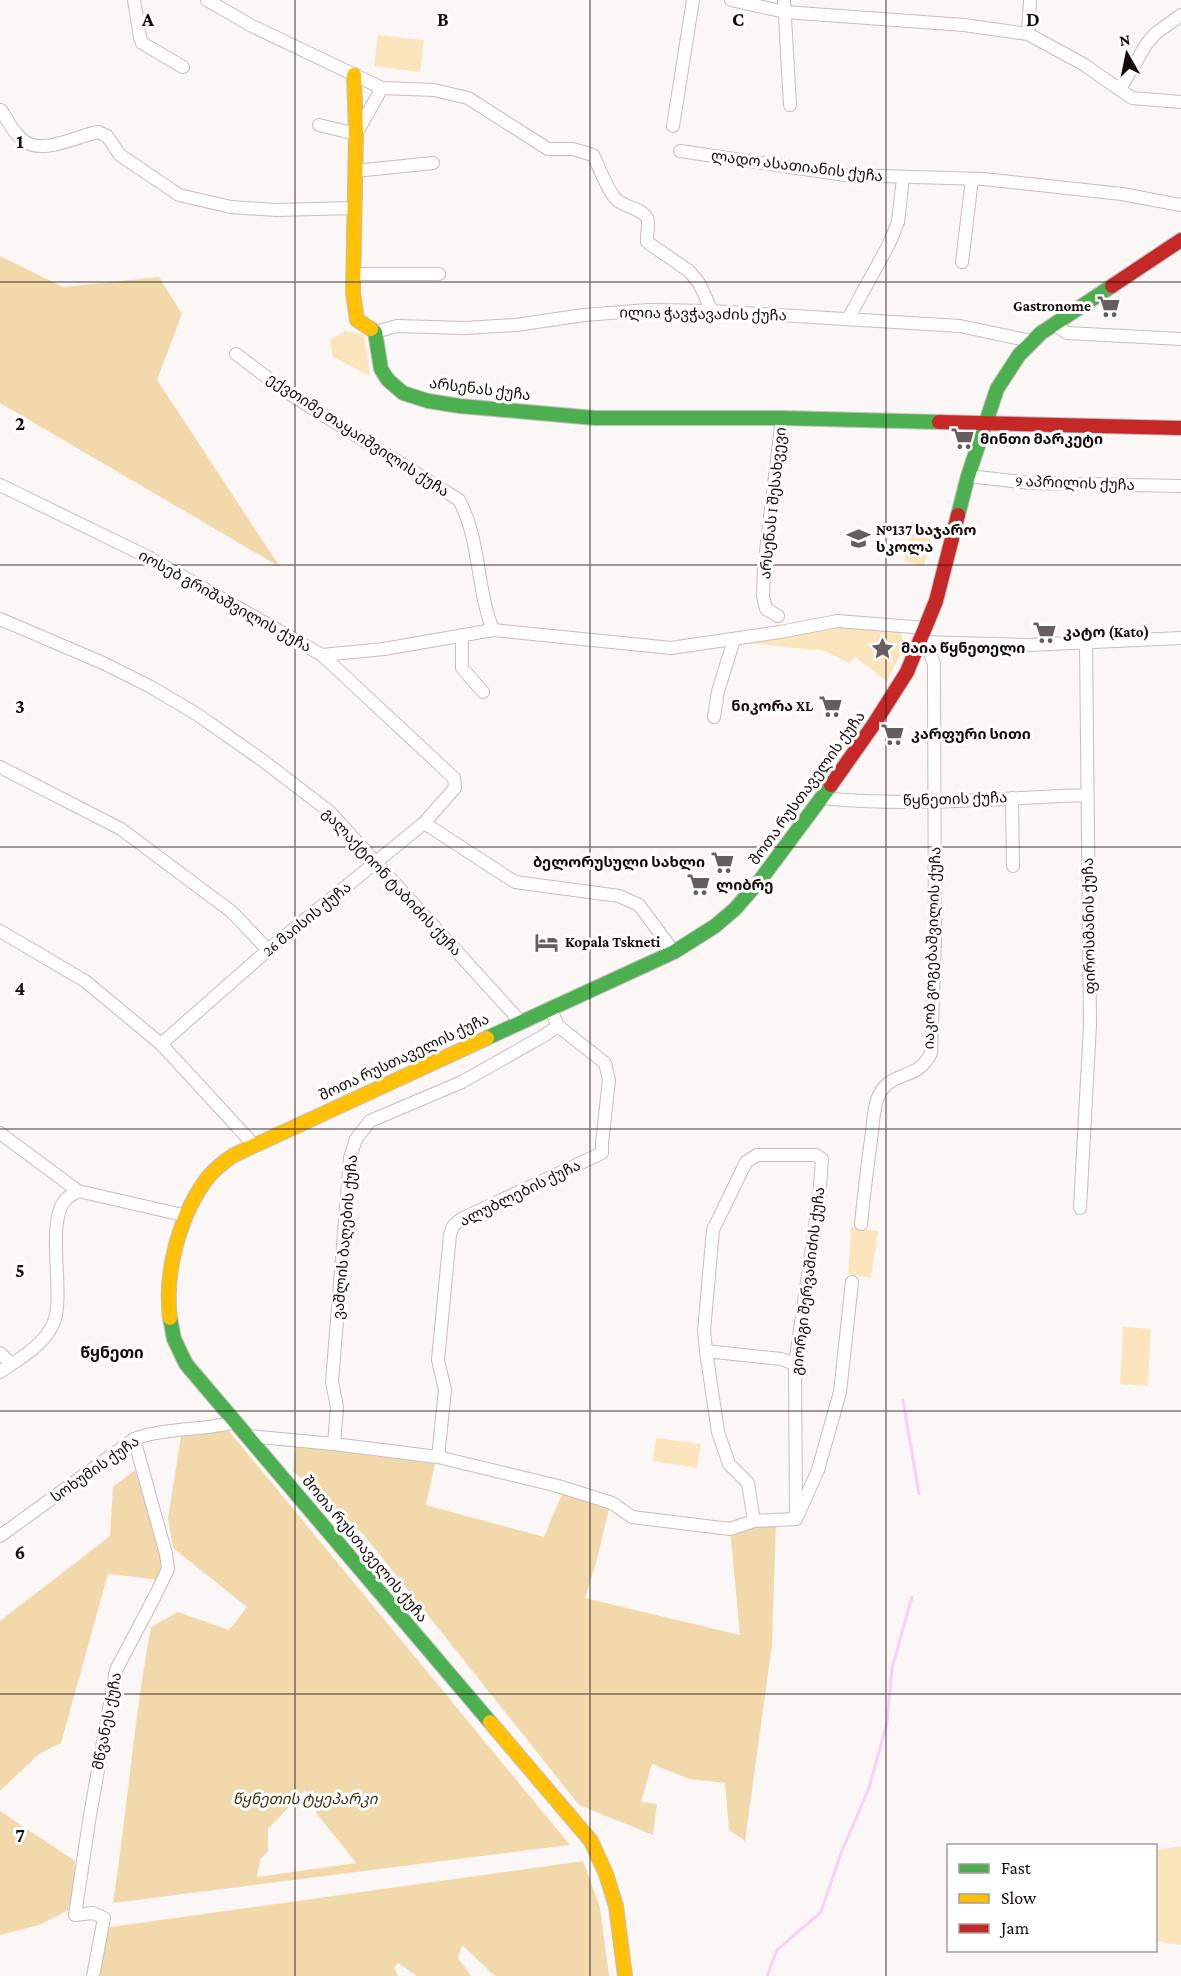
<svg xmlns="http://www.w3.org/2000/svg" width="1181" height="1976" viewBox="0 0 1181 1976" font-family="'Crimson Pro','Noto Sans Georgian',serif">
<rect width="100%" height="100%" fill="#fbf7f7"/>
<!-- green -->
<g fill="#fce5bc">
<polygon points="378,35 424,40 420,72 374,66"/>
<polygon points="345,331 364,334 370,376 333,357 330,340"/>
<polygon points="914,521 934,526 924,566 904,561"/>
<polygon points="837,625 899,632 902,635 902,651 887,681 855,657 849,663 825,651 748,643 749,640"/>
<polygon points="851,1227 878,1231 871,1278 848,1274"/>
<polygon points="1123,1327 1151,1329 1148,1386 1120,1384"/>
<polygon points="656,1438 701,1444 697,1468 653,1461"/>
<polygon points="1181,1846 1181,1945 1156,1941 1156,1850"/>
</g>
<!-- forest -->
<g fill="#f2d9ac" fill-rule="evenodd">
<polygon points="0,256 63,287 159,277 182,314 157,380 280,567 0,403"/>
<path d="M229,1431L570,1845L113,1903C127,1811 134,1718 151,1627L178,1612L229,1630L247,1607L173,1548L168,1518L181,1436ZM305,1790L317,1814L356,1863L257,1877L260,1860L268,1851V1829Z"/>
<polygon points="297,1441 435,1464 426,1505 544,1537 562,1494 609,1509 596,1563 585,1598 740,1635 730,1529 776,1522 772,1645 745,1841 729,1830 725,1783 689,1779 652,1764 641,1802 657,1804 653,1835 579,1805 364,1535 293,1471"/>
<polygon points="135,1470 165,1564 160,1580 108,1574 61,1743 39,1754 0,1791 0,1621 110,1536 113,1487"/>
<polygon points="0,1811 75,1861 73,1908 39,1925 0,1935"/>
<polygon points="583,1861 600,1907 609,1976 495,1976 462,1945 458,1958 471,1976 417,1976 398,1963 394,1968 398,1976 98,1976 105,1936 110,1927"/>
</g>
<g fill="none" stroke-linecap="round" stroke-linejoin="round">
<!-- stream -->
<g stroke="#fad1f4" stroke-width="3">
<polyline points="903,1400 919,1494"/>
<polyline points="767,1976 777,1950 821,1912 841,1853 869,1788 887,1723 892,1668 912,1597"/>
</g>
<defs>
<g id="street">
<polyline points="134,0 140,37 142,43 183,67"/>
<path d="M207,0L252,26L382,88L434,90L468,98L548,149H573L593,155C600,168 605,186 615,198C623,208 641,207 647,218C650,225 646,235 647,242L689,271L699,283L712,311"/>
<polyline points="731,0 785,12 964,25 1028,34 1083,64 1132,98 1181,102"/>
<polyline points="784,0 790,105"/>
<polyline points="1028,34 1030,0"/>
<polyline points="1120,89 1147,43 1156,33 1181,15"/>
<path d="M1,110C8,121 14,134 24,141C43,155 77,136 98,132L107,136L120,155L179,195L231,207L276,210L354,208"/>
<polyline points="319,125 356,134 382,88"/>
<polyline points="673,126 693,0"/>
<polyline points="680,151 845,175 983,179 1122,194 1181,205"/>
<polyline points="355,171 433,163"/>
<polyline points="962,262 972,179"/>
<polyline points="353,274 439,274"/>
<polyline points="848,319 889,244 898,222 903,178"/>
<polyline points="1054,324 1067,333 1181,339"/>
<polyline points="375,332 397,326 465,328 516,325 584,315 649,310 712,311 960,326 1031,341"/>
<path d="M236,354L285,391L459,500C481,541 476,588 493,630"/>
<polyline points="968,476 1030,483 1181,486"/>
<polyline points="0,485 150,558 322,655 384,649 493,630 671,648 780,632 837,621 926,628"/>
<polyline points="778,616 766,609 763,596 764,568 782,418"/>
<polyline points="0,619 103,663 151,687 198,715 262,760 330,812 520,1021"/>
<polyline points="462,635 462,668 483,692"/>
<polyline points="921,642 1028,645 1181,638"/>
<polyline points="714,717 718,691 734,640"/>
<polyline points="0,767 121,829 232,912 268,950"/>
<path d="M822,798C910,807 999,798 1087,795"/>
<polyline points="1012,798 1013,866"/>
<polyline points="424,823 515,882 619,896 639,905 674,952"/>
<polyline points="0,931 85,981 161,1044 254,1145"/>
<polyline points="161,1044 268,950 424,823 455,788 454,778 322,655"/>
<polyline points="0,1133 78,1191 187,1216"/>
<polyline points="1080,1208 1090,1025 1086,643"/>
<path d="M861,1224C864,1193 868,1162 872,1132C873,1121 874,1105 879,1095C891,1070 918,1081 931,1053L935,939L934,680V664L926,643"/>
<polyline points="706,1351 781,1359 795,1364"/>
<polyline points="0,1353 11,1364"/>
<path d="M0,1372C19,1359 45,1345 54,1322C65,1293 45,1221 66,1199C69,1196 74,1194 78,1191"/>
<polyline points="248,1436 334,1444 438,1457 558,1486 612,1503 632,1517 730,1529 754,1521 796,1519"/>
<polyline points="334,1444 337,1407 332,1382 350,1158 356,1139 370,1121 462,1082 545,1035 558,1026 550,1008"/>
<polyline points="438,1457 445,1390 438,1360 450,1235 453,1226 461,1219 602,1153 602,1143 609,1080 605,1063 558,1026"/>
<polyline points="798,1515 818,1470 840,1392 852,1282"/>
<polyline points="754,1521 748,1483 729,1464 718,1432 706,1351 704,1331 713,1230 746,1162 757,1155 816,1155 822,1159 819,1200 795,1364 796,1519"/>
<path d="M0,1536L134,1439C167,1427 202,1431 236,1422"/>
<polyline points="93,1976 104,1918 93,1913 75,1915 90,1815 116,1670 154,1598 168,1569 166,1554 134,1439"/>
</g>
<g id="fast">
<polyline points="371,329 375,332 381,369 388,380 403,393 428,401 460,406 595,418 782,418 939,422"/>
<polyline points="958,515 968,476 997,389 1019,355 1041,333 1112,286"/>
<polyline points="487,1038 674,952 715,926 735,909 761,879 831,785"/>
<polyline points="170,1318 174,1339 186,1364 490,1722"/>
</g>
<g id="slow">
<polyline points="354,75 356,134 353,292 357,320 371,329"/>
<path d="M170,1318C164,1272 180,1213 209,1176C216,1168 225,1161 234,1155L487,1038"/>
<polyline points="490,1722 591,1841 606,1874 616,1906 625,1976"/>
</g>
<g id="jam">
<polyline points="1112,286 1181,240"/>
<polyline points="939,422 1181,428"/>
<polyline points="831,785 874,724 907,672 936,601 958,515"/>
</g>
</defs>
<!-- street casing -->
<use href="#street" stroke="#c6bebe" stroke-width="14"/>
<!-- fast casing -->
<use href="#fast" stroke="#c6bebe" stroke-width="16"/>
<!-- slow casing -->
<use href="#slow" stroke="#c6bebe" stroke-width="16"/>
<!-- jam casing -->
<use href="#jam" stroke="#c6bebe" stroke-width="16"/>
<!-- street -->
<use href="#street" stroke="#fefefe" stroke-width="12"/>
<!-- fast -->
<use href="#fast" stroke="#4caf50" stroke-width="14"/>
<!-- slow -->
<use href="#slow" stroke="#ffc107" stroke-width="14"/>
<!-- jam -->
<use href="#jam" stroke="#c62828" stroke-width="14"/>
</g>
<!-- grid -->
<path fill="none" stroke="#150c0a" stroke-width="1.5" stroke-opacity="0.55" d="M295,0V1976M590,0V1976M886,0V1976M0,282H1181M0,565H1181M0,847H1181M0,1129H1181M0,1411H1181M0,1694H1181"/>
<!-- icons -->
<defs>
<symbol id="supermarket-bare" viewBox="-9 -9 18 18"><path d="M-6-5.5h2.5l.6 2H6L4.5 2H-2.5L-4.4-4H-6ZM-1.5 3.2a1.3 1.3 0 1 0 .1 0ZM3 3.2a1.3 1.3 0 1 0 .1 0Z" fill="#665e5d" stroke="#fff" stroke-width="2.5" paint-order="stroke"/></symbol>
<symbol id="school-bare" viewBox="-9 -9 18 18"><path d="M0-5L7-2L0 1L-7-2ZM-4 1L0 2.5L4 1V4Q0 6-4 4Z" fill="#665e5d" stroke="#fff" stroke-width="2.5" paint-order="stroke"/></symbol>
<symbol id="sight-bare" viewBox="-9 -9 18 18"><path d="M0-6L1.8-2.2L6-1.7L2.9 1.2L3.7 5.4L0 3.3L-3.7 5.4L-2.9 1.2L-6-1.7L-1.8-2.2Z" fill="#665e5d" stroke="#fff" stroke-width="2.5" paint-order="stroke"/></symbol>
<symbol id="hotel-bare" viewBox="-9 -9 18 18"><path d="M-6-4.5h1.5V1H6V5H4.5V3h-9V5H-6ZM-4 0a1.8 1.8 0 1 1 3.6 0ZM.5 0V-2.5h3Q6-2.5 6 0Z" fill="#665e5d" stroke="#fff" stroke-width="2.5" paint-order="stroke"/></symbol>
</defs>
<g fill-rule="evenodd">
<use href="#supermarket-bare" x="1092" y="290" width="33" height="33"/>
<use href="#supermarket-bare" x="946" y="422" width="33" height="33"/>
<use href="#school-bare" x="842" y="522" width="33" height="33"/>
<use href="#supermarket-bare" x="1028" y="616" width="33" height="33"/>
<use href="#sight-bare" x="866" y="632" width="33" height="33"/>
<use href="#supermarket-bare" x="814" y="690" width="33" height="33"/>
<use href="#supermarket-bare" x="876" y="718" width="33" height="33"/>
<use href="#supermarket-bare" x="706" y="846" width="33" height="33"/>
<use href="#supermarket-bare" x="682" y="868" width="33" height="33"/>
<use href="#hotel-bare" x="530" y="926" width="33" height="33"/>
</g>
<g text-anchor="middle" stroke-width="6" stroke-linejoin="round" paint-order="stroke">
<!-- street labels -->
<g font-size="15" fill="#150c0a" stroke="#fff">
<text transform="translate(797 166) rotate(7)" y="5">ლადო ასათიანის ქუჩა</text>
<text transform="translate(703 314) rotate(1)" y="5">ილია ჭავჭავაძის ქუჩა</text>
<text transform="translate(480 389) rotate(7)" y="5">არსენას ქუჩა</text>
<text transform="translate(358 435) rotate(33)" y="5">ექვთიმე თაყაიშვილის ქუჩა</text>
<text transform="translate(1075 483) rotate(2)" y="5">9 აპრილის ქუჩა</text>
<text transform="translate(773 503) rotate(-84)" y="5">არსენას I შესახვევი</text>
<text transform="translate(225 601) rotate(29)" y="5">იოსებ გრიშაშვილის ქუჩა</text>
<text transform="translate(807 788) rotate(-54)" y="5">შოთა რუსთაველის ქუჩა</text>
<text transform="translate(955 799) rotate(-2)" y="5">წყნეთის ქუჩა</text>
<text transform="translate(392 882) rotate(47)" y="5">გალაქტიონ ტაბიძის ქუჩა</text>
<text transform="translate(307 919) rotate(-39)" y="5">26 მაისის ქუჩა</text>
<text transform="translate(1089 926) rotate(-91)" y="5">ფიროსმანის ქუჩა</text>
<text transform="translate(932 948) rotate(-88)" y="5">იაკობ გოგებაშვილის ქუჩა</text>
<text transform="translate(404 1057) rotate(-25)" y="5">შოთა რუსთაველის ქუჩა</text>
<text transform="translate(520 1193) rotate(-26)" y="5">ალუბლების ქუჩა</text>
<text transform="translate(345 1237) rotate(-85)" y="5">ვაშლის ბაღების ქუჩა</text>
<text transform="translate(808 1281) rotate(-83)" y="5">გიორგი შერვაშიძის ქუჩა</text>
<text transform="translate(95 1469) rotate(-35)" y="5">სოხუმის ქუჩა</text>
<text transform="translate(365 1549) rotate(50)" y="5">შოთა რუსთაველის ქუჩა</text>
<text transform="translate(107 1721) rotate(-79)" y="5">მწვანეს ქუჩა</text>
</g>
<!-- poi labels -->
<g font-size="15" font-weight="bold" fill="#150c0a" stroke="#fff" text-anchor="start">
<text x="1091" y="311" text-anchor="end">Gastronome</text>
<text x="980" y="444">მინთი მარკეტი</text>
<text x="876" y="535">№137 საჯარო<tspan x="876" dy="17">სკოლა</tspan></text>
<text x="1063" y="637">კატო (Kato)</text>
<text x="901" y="653">მაია წყნეთელი</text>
<text x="813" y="711" text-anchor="end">ნიკორა XL</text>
<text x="911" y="739">კარფური სითი</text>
<text x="705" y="867" text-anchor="end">ბელორუსული სახლი</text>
<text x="716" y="890">ლიბრე</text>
<text x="565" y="947">Kopala Tskneti</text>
</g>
<!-- park labels -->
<g font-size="15" font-style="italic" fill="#3f2f09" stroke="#fff">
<text x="305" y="1804">წყნეთის ტყეპარკი</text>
</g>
<!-- neighbourhood labels -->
<g font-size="16" font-weight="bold" fill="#150c0a" stroke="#fff">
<text x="112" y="1358">წყნეთი</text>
</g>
</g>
<g font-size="20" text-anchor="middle" font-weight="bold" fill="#150c0a" stroke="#fff" stroke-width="6" stroke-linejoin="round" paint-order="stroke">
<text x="148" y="26">A</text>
<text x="443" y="26">B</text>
<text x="738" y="26">C</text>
<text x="1033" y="26">D</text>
<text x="20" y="148">1</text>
<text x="20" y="430">2</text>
<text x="20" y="713">3</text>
<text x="20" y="995">4</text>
<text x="20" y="1277">5</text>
<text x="20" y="1559">6</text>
<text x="20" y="1842">7</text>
</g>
<!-- legend -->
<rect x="947" y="1844" width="210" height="108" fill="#ffffff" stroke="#a19e9d" stroke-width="1.5"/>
<rect x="959" y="1864" width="30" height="9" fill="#4caf50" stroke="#a19e9d" stroke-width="1.5"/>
<text x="1001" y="1874" font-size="18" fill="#150c0a">Fast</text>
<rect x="959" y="1894" width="30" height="9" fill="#ffc107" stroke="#a19e9d" stroke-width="1.5"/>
<text x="1001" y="1904" font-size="18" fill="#150c0a">Slow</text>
<rect x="959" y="1924" width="30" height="9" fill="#c62828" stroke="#a19e9d" stroke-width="1.5"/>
<text x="1001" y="1934" font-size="18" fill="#150c0a">Jam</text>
<!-- north arrow -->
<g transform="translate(1127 54) rotate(351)" stroke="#ffffff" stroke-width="4.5" paint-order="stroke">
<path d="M0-4.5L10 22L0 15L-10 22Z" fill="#150c0a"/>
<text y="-9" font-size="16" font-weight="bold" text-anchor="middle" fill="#150c0a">N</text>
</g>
</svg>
